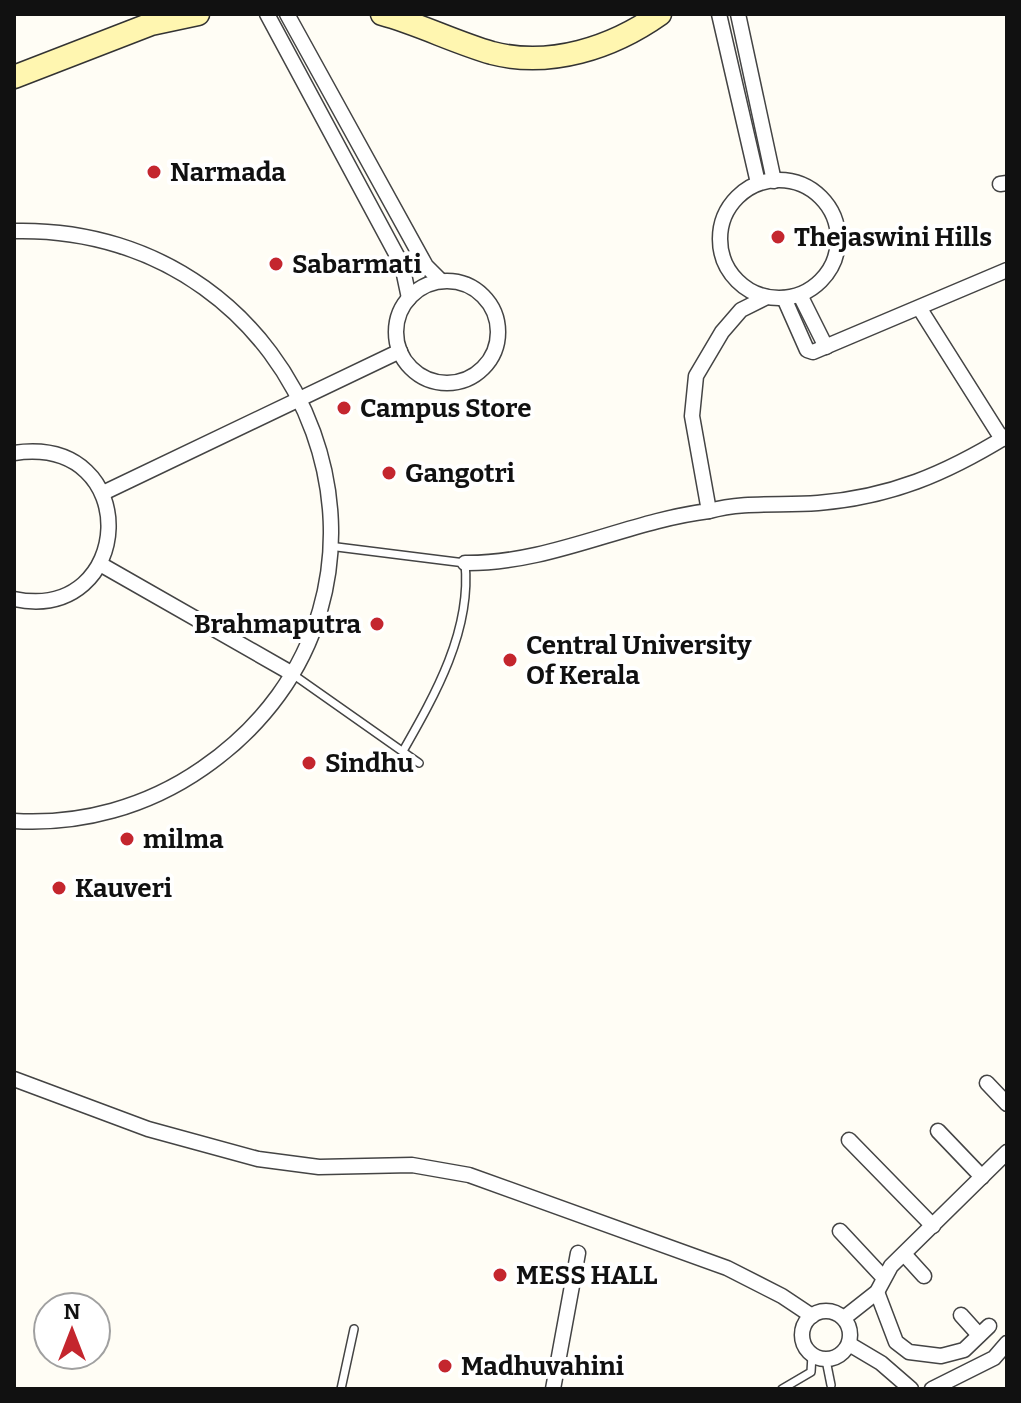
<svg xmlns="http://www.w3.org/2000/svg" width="1021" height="1403" viewBox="0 0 1021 1403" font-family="Bitter,serif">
<rect width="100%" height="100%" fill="#fffdf5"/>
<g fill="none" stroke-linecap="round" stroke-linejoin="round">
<defs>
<g id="service">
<path d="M329,546L465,563C472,630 435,695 403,751"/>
<polyline points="291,673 419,763"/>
<polyline points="826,1360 831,1385"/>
<polyline points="341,1389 354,1329"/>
<polyline points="782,1389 811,1372 812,1355"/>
</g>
<g id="minor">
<polyline points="267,14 402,265 409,298"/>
<polyline points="287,14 426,266 441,281"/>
<polyline points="719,14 758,183"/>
<polyline points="738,14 774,181"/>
<circle cx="779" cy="239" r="59"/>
<polyline points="1000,184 1007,183"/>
<path d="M14,231C312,224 451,596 203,768C147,807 81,825 14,821"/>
<circle cx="447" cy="332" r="51"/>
<polyline points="800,295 826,347"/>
<polyline points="784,298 807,350 813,352 1007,270"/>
<polyline points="920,309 1002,439"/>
<path d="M14,453C145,434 135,624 14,599"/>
<polyline points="103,493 400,351"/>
<path d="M709,511C745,501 781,506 818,503C891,497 945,474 1007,436"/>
<path d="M465,563C550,564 627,521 709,511L692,416L696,376L722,332L741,310L767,297"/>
<polyline points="100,564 291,673"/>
<polyline points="14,1079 148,1129 258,1159 319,1167 412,1165 469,1175 727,1268 782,1296 812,1316"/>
<polyline points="987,1083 1007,1104"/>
<polyline points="938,1131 982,1177"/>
<polyline points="849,1140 933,1226"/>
<polyline points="840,1231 882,1276"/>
<polyline points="904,1254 924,1276"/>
<polyline points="877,1292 896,1342 909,1352 941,1356 964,1350 989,1326"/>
<circle cx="826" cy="1335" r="24"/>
<polyline points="961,1315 979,1335"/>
<polyline points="844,1318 877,1292 891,1266 1007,1152"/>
<polyline points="849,1344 881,1363 911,1389"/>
<polyline points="553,1389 578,1253"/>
<polyline points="932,1389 994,1358 1007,1343"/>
</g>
<g id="secondary">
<path d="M382,14C419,24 454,42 492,53C550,68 612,48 660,14"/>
<polyline points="14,77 151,24 198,14"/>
</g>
</defs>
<!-- service casing -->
<use href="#service" stroke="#444" stroke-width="10"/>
<!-- minor casing -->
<use href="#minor" stroke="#444" stroke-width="17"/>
<!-- secondary casing -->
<use href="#secondary" stroke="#333" stroke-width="25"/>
<!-- service -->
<use href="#service" stroke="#fff" stroke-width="7"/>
<!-- minor -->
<use href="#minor" stroke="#fff" stroke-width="14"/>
<!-- secondary -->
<use href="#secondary" stroke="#fff6b0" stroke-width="22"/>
</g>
<!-- markers -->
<g fill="#c4262e" stroke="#fff" stroke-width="3">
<circle cx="154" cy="172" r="8"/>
<circle cx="778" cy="237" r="8"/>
<circle cx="276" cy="264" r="8"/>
<circle cx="344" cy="408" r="8"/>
<circle cx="389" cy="473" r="8"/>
<circle cx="377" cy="624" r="8"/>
<circle cx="510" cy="660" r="8"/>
<circle cx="309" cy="763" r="8"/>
<circle cx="127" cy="839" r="8"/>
<circle cx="59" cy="888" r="8"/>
<circle cx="500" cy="1275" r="8"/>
<circle cx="445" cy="1366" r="8"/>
</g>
<g text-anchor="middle" stroke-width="8" stroke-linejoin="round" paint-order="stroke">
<!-- poi labels -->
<g font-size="26" font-weight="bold" fill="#111" stroke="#fff" text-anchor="start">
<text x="170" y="181">Narmada</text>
<text x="794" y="246">Thejaswini Hills</text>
<text x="292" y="273">Sabarmati</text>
<text x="360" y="417">Campus Store</text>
<text x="405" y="482">Gangotri</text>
<text x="361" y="633" text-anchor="end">Brahmaputra</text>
<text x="526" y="654">Central University<tspan x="526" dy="30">Of Kerala</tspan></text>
<text x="325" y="772">Sindhu</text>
<text x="143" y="848">milma</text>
<text x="75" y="897">Kauveri</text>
<text x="516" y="1284">MESS HALL</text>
<text x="461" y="1375">Madhuvahini</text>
</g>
</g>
<!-- border -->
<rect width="1021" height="1403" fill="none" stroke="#111111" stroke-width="32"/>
<!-- north arrow -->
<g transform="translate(72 1331)"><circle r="38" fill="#ffffff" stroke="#a0a0a0" stroke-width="2"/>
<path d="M0-6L14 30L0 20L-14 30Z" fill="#c4262e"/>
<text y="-12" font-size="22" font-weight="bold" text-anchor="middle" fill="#111111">N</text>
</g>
</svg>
